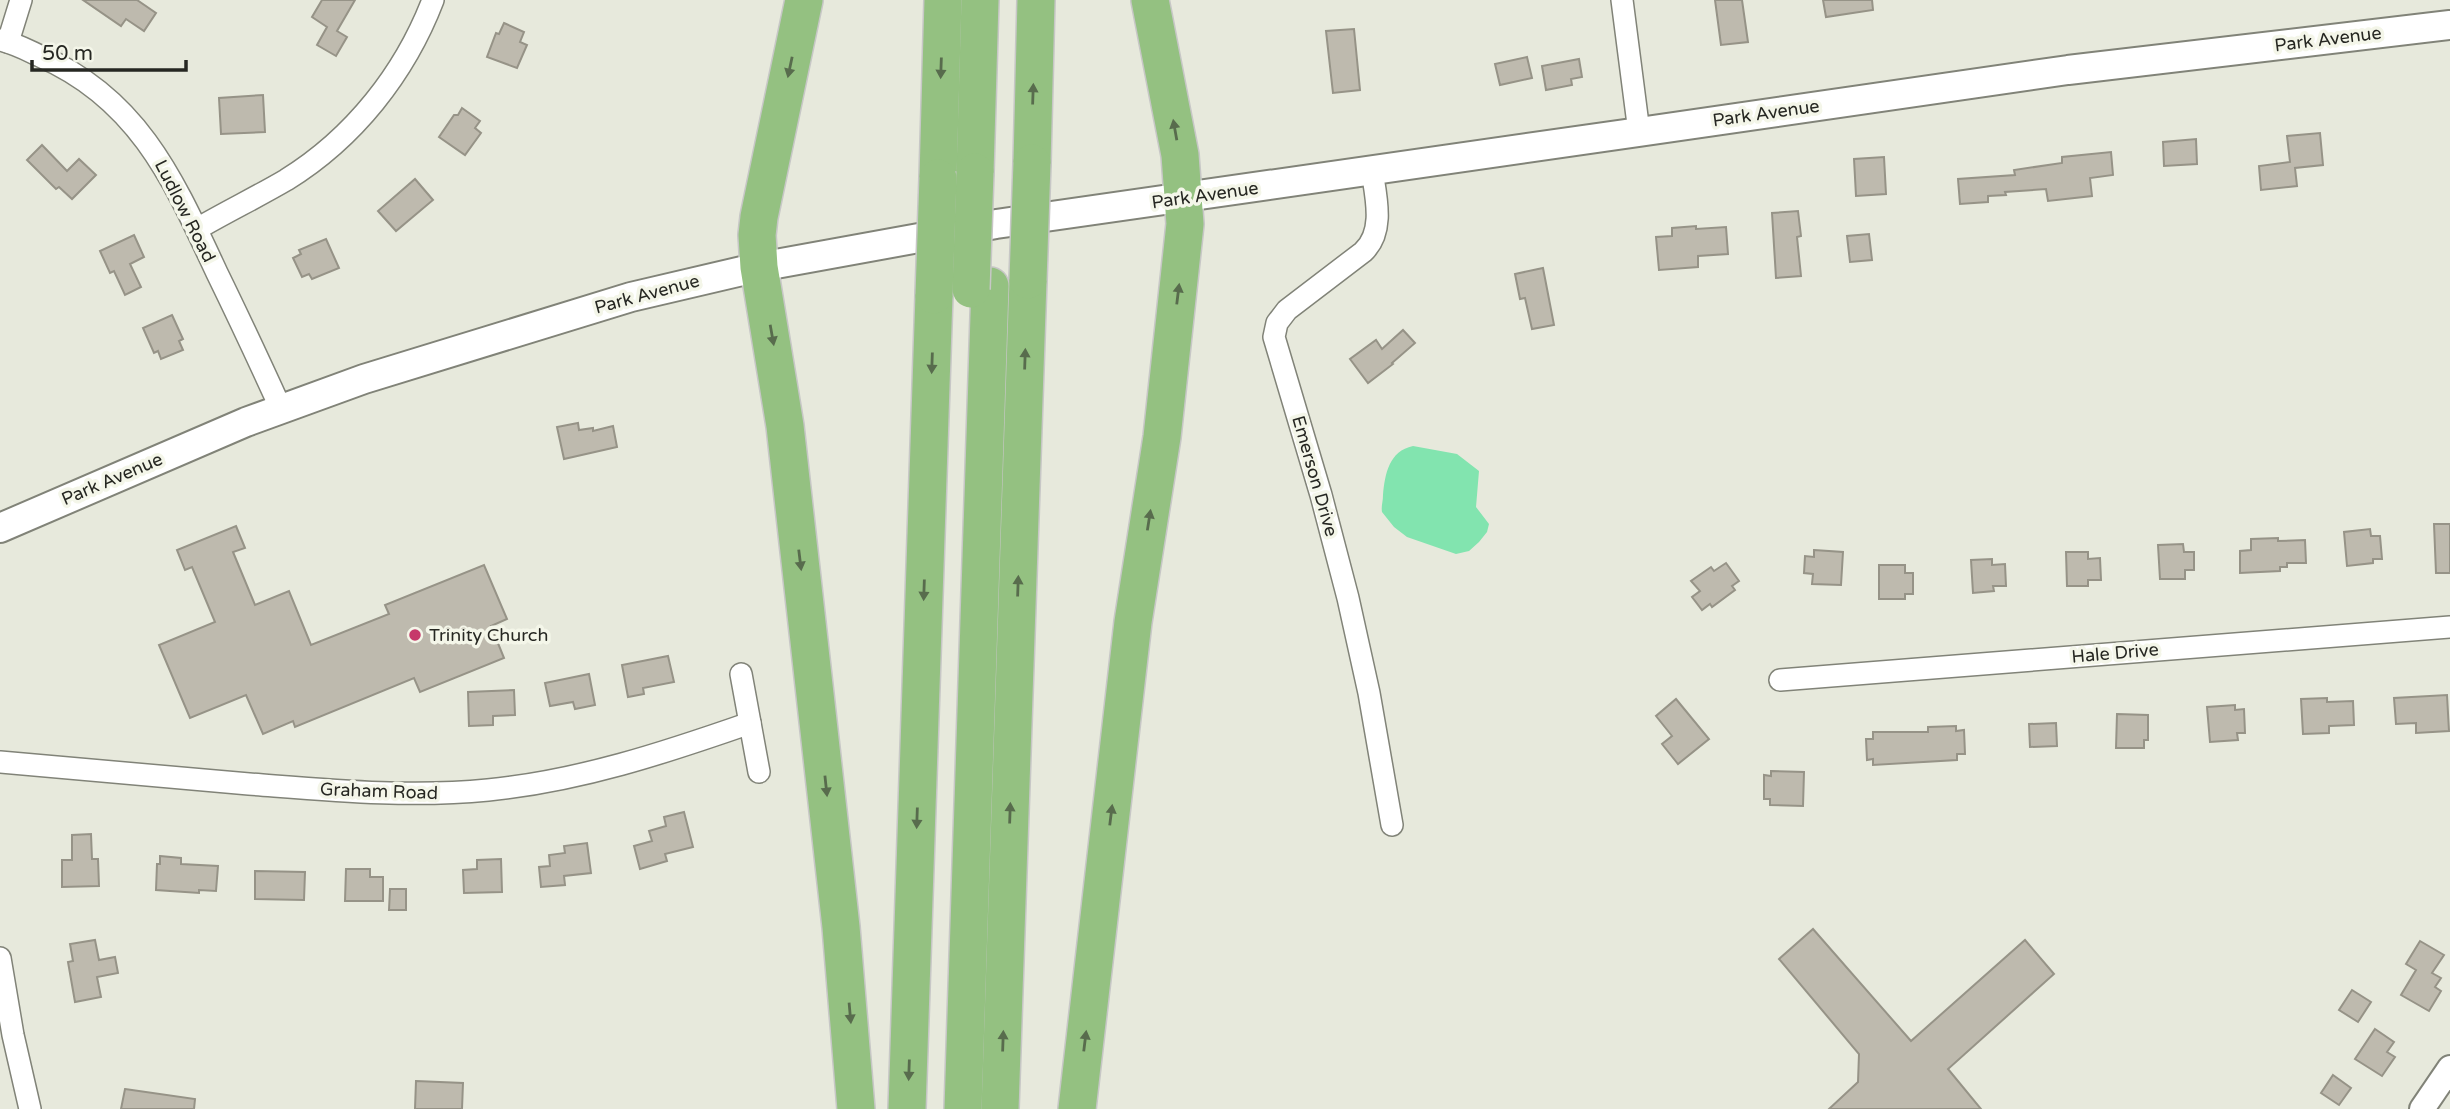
<svg xmlns="http://www.w3.org/2000/svg" width="2450" height="1109" viewBox="0 0 2450 1109" font-family="'Varela Round',sans-serif">
<rect width="100%" height="100%" fill="#e7e9dc"/>
<!-- water -->
<path fill="#82e4af" d="M1413,446L1457,454L1479,471L1476,507L1489,524L1487,532L1479,542L1469,551L1456,554L1407,537L1394,527L1382,512C1381,506 1383,502 1383,495C1385,474 1389,451 1413,446Z"/>
<!-- building -->
<g fill="#bebaae" stroke="#969387" stroke-width="2">
<polygon points="83,0 137,0 156,13 144,31 126,19 121,26"/>
<polygon points="322,0 355,0 337,31 347,37 336,56 317,45 327,27 312,17"/>
<polygon points="1715,0 1742,0 1748,42 1721,45"/>
<polygon points="1823,0 1872,0 1873,10 1826,17"/>
<polygon points="504,23 524,32 520,42 527,45 517,68 487,57 496,33 499,34"/>
<polygon points="1354,29 1360,90 1333,93 1326,31"/>
<polygon points="1527,57 1532,78 1500,85 1495,64"/>
<polygon points="1579,59 1582,77 1571,79 1572,85 1546,90 1542,66"/>
<polygon points="263,95 265,132 221,134 219,98"/>
<polygon points="462,108 480,121 475,128 481,133 465,155 439,137 454,115 458,115"/>
<polygon points="2320,133 2323,165 2295,168 2297,186 2261,190 2259,166 2290,162 2287,136"/>
<polygon points="2196,139 2197,164 2164,166 2163,142"/>
<polygon points="42,145 67,171 79,159 96,175 72,199 59,187 56,189 27,160"/>
<polygon points="2111,152 2113,175 2090,178 2092,196 2048,201 2046,189 2005,192 2006,195 1988,196 1988,202 1960,204 1958,179 2015,175 2014,170 2062,163 2062,157"/>
<polygon points="1884,157 1886,194 1856,196 1854,159"/>
<polygon points="415,179 433,200 396,231 378,211"/>
<polygon points="1798,211 1801,236 1797,237 1801,276 1776,278 1772,213"/>
<polygon points="1696,226 1696,229 1726,227 1728,254 1698,256 1698,267 1659,270 1656,237 1672,236 1672,228"/>
<polygon points="1869,234 1872,260 1850,262 1847,236"/>
<polygon points="134,235 144,257 130,264 141,287 125,295 114,271 110,273 100,251"/>
<polygon points="326,239 339,268 312,279 309,274 302,277 293,258 301,254 299,250"/>
<polygon points="1543,268 1554,325 1532,329 1525,298 1520,299 1515,274"/>
<polygon points="172,315 183,339 179,341 183,350 161,359 158,351 154,353 143,328"/>
<polygon points="1403,330 1415,343 1392,363 1393,364 1368,383 1350,359 1376,340 1382,349"/>
<polygon points="578,423 579,430 593,428 593,431 613,426 617,447 564,459 557,427"/>
<polygon points="2434,524 2450,524 2450,573 2436,573"/>
<polygon points="236,526 245,548 233,552 255,605 289,591 311,645 389,614 385,605 484,565 507,619 491,626 504,658 420,692 414,678 295,727 293,721 263,734 246,695 190,718 159,645 215,622 192,567 185,570 177,550"/>
<polygon points="2370,529 2371,536 2380,536 2382,559 2373,559 2373,563 2347,566 2344,532"/>
<polygon points="2278,538 2278,541 2305,540 2306,563 2287,563 2287,567 2280,567 2280,571 2240,573 2240,551 2251,550 2251,539"/>
<polygon points="2183,544 2184,552 2194,552 2194,570 2185,570 2185,579 2160,579 2158,545"/>
<polygon points="1814,550 1843,552 1841,585 1812,584 1813,574 1804,573 1805,556 1814,557"/>
<polygon points="2066,552 2088,552 2088,559 2100,558 2101,580 2088,580 2088,586 2067,586"/>
<polygon points="1992,559 1992,565 2005,564 2006,586 1993,586 1994,591 1973,593 1971,560"/>
<polygon points="1726,563 1739,581 1732,586 1735,590 1712,607 1710,604 1702,610 1692,597 1700,591 1691,581 1711,567 1714,571"/>
<polygon points="1879,565 1905,565 1905,573 1913,573 1913,594 1905,594 1905,599 1879,599"/>
<polygon points="668,656 674,682 643,688 644,694 628,697 622,665"/>
<polygon points="589,674 595,705 575,709 573,702 550,706 545,683"/>
<polygon points="514,690 515,715 493,716 493,725 469,726 468,692"/>
<polygon points="2447,695 2449,731 2416,733 2416,723 2396,724 2394,698"/>
<polygon points="2327,698 2327,702 2353,701 2354,725 2329,726 2329,733 2303,734 2301,699"/>
<polygon points="1676,699 1709,739 1678,764 1662,744 1672,736 1656,716"/>
<polygon points="2235,705 2235,710 2244,709 2245,733 2237,733 2238,740 2210,742 2207,707"/>
<polygon points="2117,714 2148,715 2148,740 2144,740 2144,748 2116,748"/>
<polygon points="2056,723 2057,746 2030,747 2029,724"/>
<polygon points="1956,726 1956,731 1964,730 1965,754 1957,754 1957,760 1873,765 1873,759 1867,760 1866,739 1873,739 1873,732 1928,732 1928,727"/>
<polygon points="1771,771 1804,772 1803,806 1770,805 1770,799 1764,799 1764,775 1771,776"/>
<polygon points="684,812 693,847 665,854 667,861 640,869 634,846 652,841 649,831 666,826 664,817"/>
<polygon points="91,834 92,859 98,859 99,886 62,887 62,860 72,860 72,835"/>
<polygon points="587,843 591,873 564,876 565,885 541,887 539,867 550,866 549,855 565,853 564,846"/>
<polygon points="160,856 181,858 181,864 218,866 216,891 199,890 199,893 156,890 157,864 160,864"/>
<polygon points="501,859 502,892 464,893 463,870 477,869 477,860"/>
<polygon points="346,869 370,869 370,877 383,877 383,901 345,901"/>
<polygon points="255,871 305,872 304,900 255,899"/>
<polygon points="390,889 406,889 406,910 389,910"/>
<polygon points="1813,929 1911,1041 2025,940 2054,974 1948,1069 1981,1109 1829,1109 1858,1082 1859,1054 1779,959"/>
<polygon points="95,940 99,960 115,957 118,973 97,977 101,997 75,1002 68,962 73,961 70,944"/>
<polygon points="2420,941 2444,955 2432,973 2441,978 2435,987 2441,991 2429,1011 2401,995 2416,970 2406,964"/>
<polygon points="2352,990 2371,1002 2358,1022 2339,1010"/>
<polygon points="2375,1029 2394,1042 2387,1052 2395,1057 2382,1076 2355,1059"/>
<polygon points="2333,1075 2351,1088 2339,1105 2321,1093"/>
<polygon points="416,1081 463,1083 462,1109 415,1109"/>
<polygon points="125,1089 195,1099 194,1109 121,1109"/>
</g>
<g fill="none" stroke-linecap="round" stroke-linejoin="round">
<defs>
<g id="minor">
<polyline points="1622,0 1639,132"/>
<path d="M0,40C14,43 27,50 40,56C139,99 174,181 217,273C239,318 260,363 281,409"/>
<polyline points="8,42 21,0"/>
<path d="M1372,171C1376,197 1385,232 1363,252L1287,310L1277,323L1274,337L1321,495L1348,598L1369,693L1392,825"/>
<path d="M197,229C226,212 257,197 286,180C354,138 405,73 433,0"/>
<polyline points="741,674 759,772"/>
<polyline points="1780,680 2450,627"/>
<path d="M0,762C83,769 166,776 249,784C328,790 408,798 488,790C579,781 664,753 750,723"/>
<polyline points="0,958 13,1035 30,1109"/>
</g>
<polyline id="tertiary" points="2422,1109 2450,1068"/>
<polyline id="secondary" points="0,528 246,422 364,379 631,297 759,267 996,224 1639,132 2068,70 2450,25"/>
<g id="motorway">
<polyline points="804,0 759,217 757,235 759,267 785,426 841,927 856,1109"/>
<polyline points="1032,163 1036,0"/>
<polyline points="975,172 980,0"/>
<polyline points="938,178 943,0"/>
<polyline points="907,1109 934,295"/>
<polyline points="963,1109 990,286"/>
<polyline points="1000,1109 1028,280"/>
<polyline points="1077,1109 1133,622 1162,437 1185,224 1180,155 1150,0"/>
</g>
</defs>
<!-- minor casing -->
<use href="#minor" stroke="#818378" stroke-width="24"/>
<!-- tertiary casing -->
<use href="#tertiary" stroke="#818378" stroke-width="28"/>
<!-- secondary casing -->
<use href="#secondary" stroke="#818378" stroke-width="32"/>
<!-- motorway casing -->
<use href="#motorway" stroke="#c7c7c6" stroke-width="40"/>
<!-- minor -->
<use href="#minor" stroke="#fff" stroke-width="21"/>
<!-- tertiary -->
<use href="#tertiary" stroke="#fff" stroke-width="24"/>
<!-- secondary -->
<use href="#secondary" stroke="#fff" stroke-width="28"/>
<!-- motorway -->
<use href="#motorway" stroke="#94c181" stroke-width="37"/>
<defs>
<g id="motorway-bridge">
<polyline points="1028,280 1032,163"/>
<polyline points="971,289 975,172"/>
<polyline points="934,295 938,178"/>
</g>
</defs>
<!-- motorway-bridge casing -->
<use href="#motorway-bridge" stroke="#c7c7c6" stroke-width="40" stroke-linecap="butt"/>
<!-- motorway-bridge -->
<use href="#motorway-bridge" stroke="#94c181" stroke-width="37"/>
</g>
<!-- one-way arrows -->
<defs><path id="oneway-solid" d="M-6-.8H1V-3.2L6.5 0L1 3.2V.8H-6Z" transform="scale(1.75)"/></defs>
<g fill="#586c4d">
<use href="#oneway-solid" transform="translate(790 67) rotate(102)"/>
<use href="#oneway-solid" transform="translate(941 68) rotate(92)"/>
<use href="#oneway-solid" transform="translate(1033 94) rotate(-88)"/>
<use href="#oneway-solid" transform="translate(1175 130) rotate(-100)"/>
<use href="#oneway-solid" transform="translate(1178 294) rotate(-83)"/>
<use href="#oneway-solid" transform="translate(772 335) rotate(80)"/>
<use href="#oneway-solid" transform="translate(1025 359) rotate(-88)"/>
<use href="#oneway-solid" transform="translate(932 363) rotate(92)"/>
<use href="#oneway-solid" transform="translate(1149 520) rotate(-81)"/>
<use href="#oneway-solid" transform="translate(800 560) rotate(83)"/>
<use href="#oneway-solid" transform="translate(1018 586) rotate(-88)"/>
<use href="#oneway-solid" transform="translate(924 590) rotate(92)"/>
<use href="#oneway-solid" transform="translate(826 786) rotate(84)"/>
<use href="#oneway-solid" transform="translate(1010 813) rotate(-88)"/>
<use href="#oneway-solid" transform="translate(1111 815) rotate(-83)"/>
<use href="#oneway-solid" transform="translate(917 818) rotate(92)"/>
<use href="#oneway-solid" transform="translate(850 1013) rotate(85)"/>
<use href="#oneway-solid" transform="translate(1003 1041) rotate(-88)"/>
<use href="#oneway-solid" transform="translate(1085 1041) rotate(-83)"/>
<use href="#oneway-solid" transform="translate(909 1070) rotate(92)"/>
</g>
<!-- markers -->
<circle fill="#c6396a" stroke="#f4f6e9" stroke-width="2.5" cx="415" cy="635" r="7"/>
<g text-anchor="middle" stroke-width="7" stroke-linejoin="round" paint-order="stroke">
<!-- street labels -->
<g font-size="18" fill="#262722" stroke="#f4f6e9">
<text transform="translate(2328 39) rotate(-7)" y="6">Park Avenue</text>
<text transform="translate(1766 113) rotate(-8)" y="6">Park Avenue</text>
<text transform="translate(1205 195) rotate(-8)" y="6">Park Avenue</text>
<text transform="translate(185 211) rotate(63)" y="6">Ludlow Road</text>
<text transform="translate(647 294) rotate(-15)" y="6">Park Avenue</text>
<text transform="translate(1315 476) rotate(74)" y="6">Emerson Drive</text>
<text transform="translate(112 479) rotate(-23)" y="6">Park Avenue</text>
<text transform="translate(2115 653) rotate(-5)" y="6">Hale Drive</text>
<text transform="translate(379 791) rotate(2)" y="6">Graham Road</text>
</g>
<!-- poi labels -->
<g font-size="18" fill="#262722" stroke="#f4f6e9" text-anchor="start">
<text x="429" y="641">Trinity Church</text>
</g>
</g>
<!-- scale -->
<path d="M32 60v10h154v-10" fill="none" stroke="#262722" stroke-width="3.5"/>
<text x="42" y="60" font-size="21" fill="#262722" stroke="#f4f6e9" stroke-width="5" paint-order="stroke">50 m</text>
</svg>
